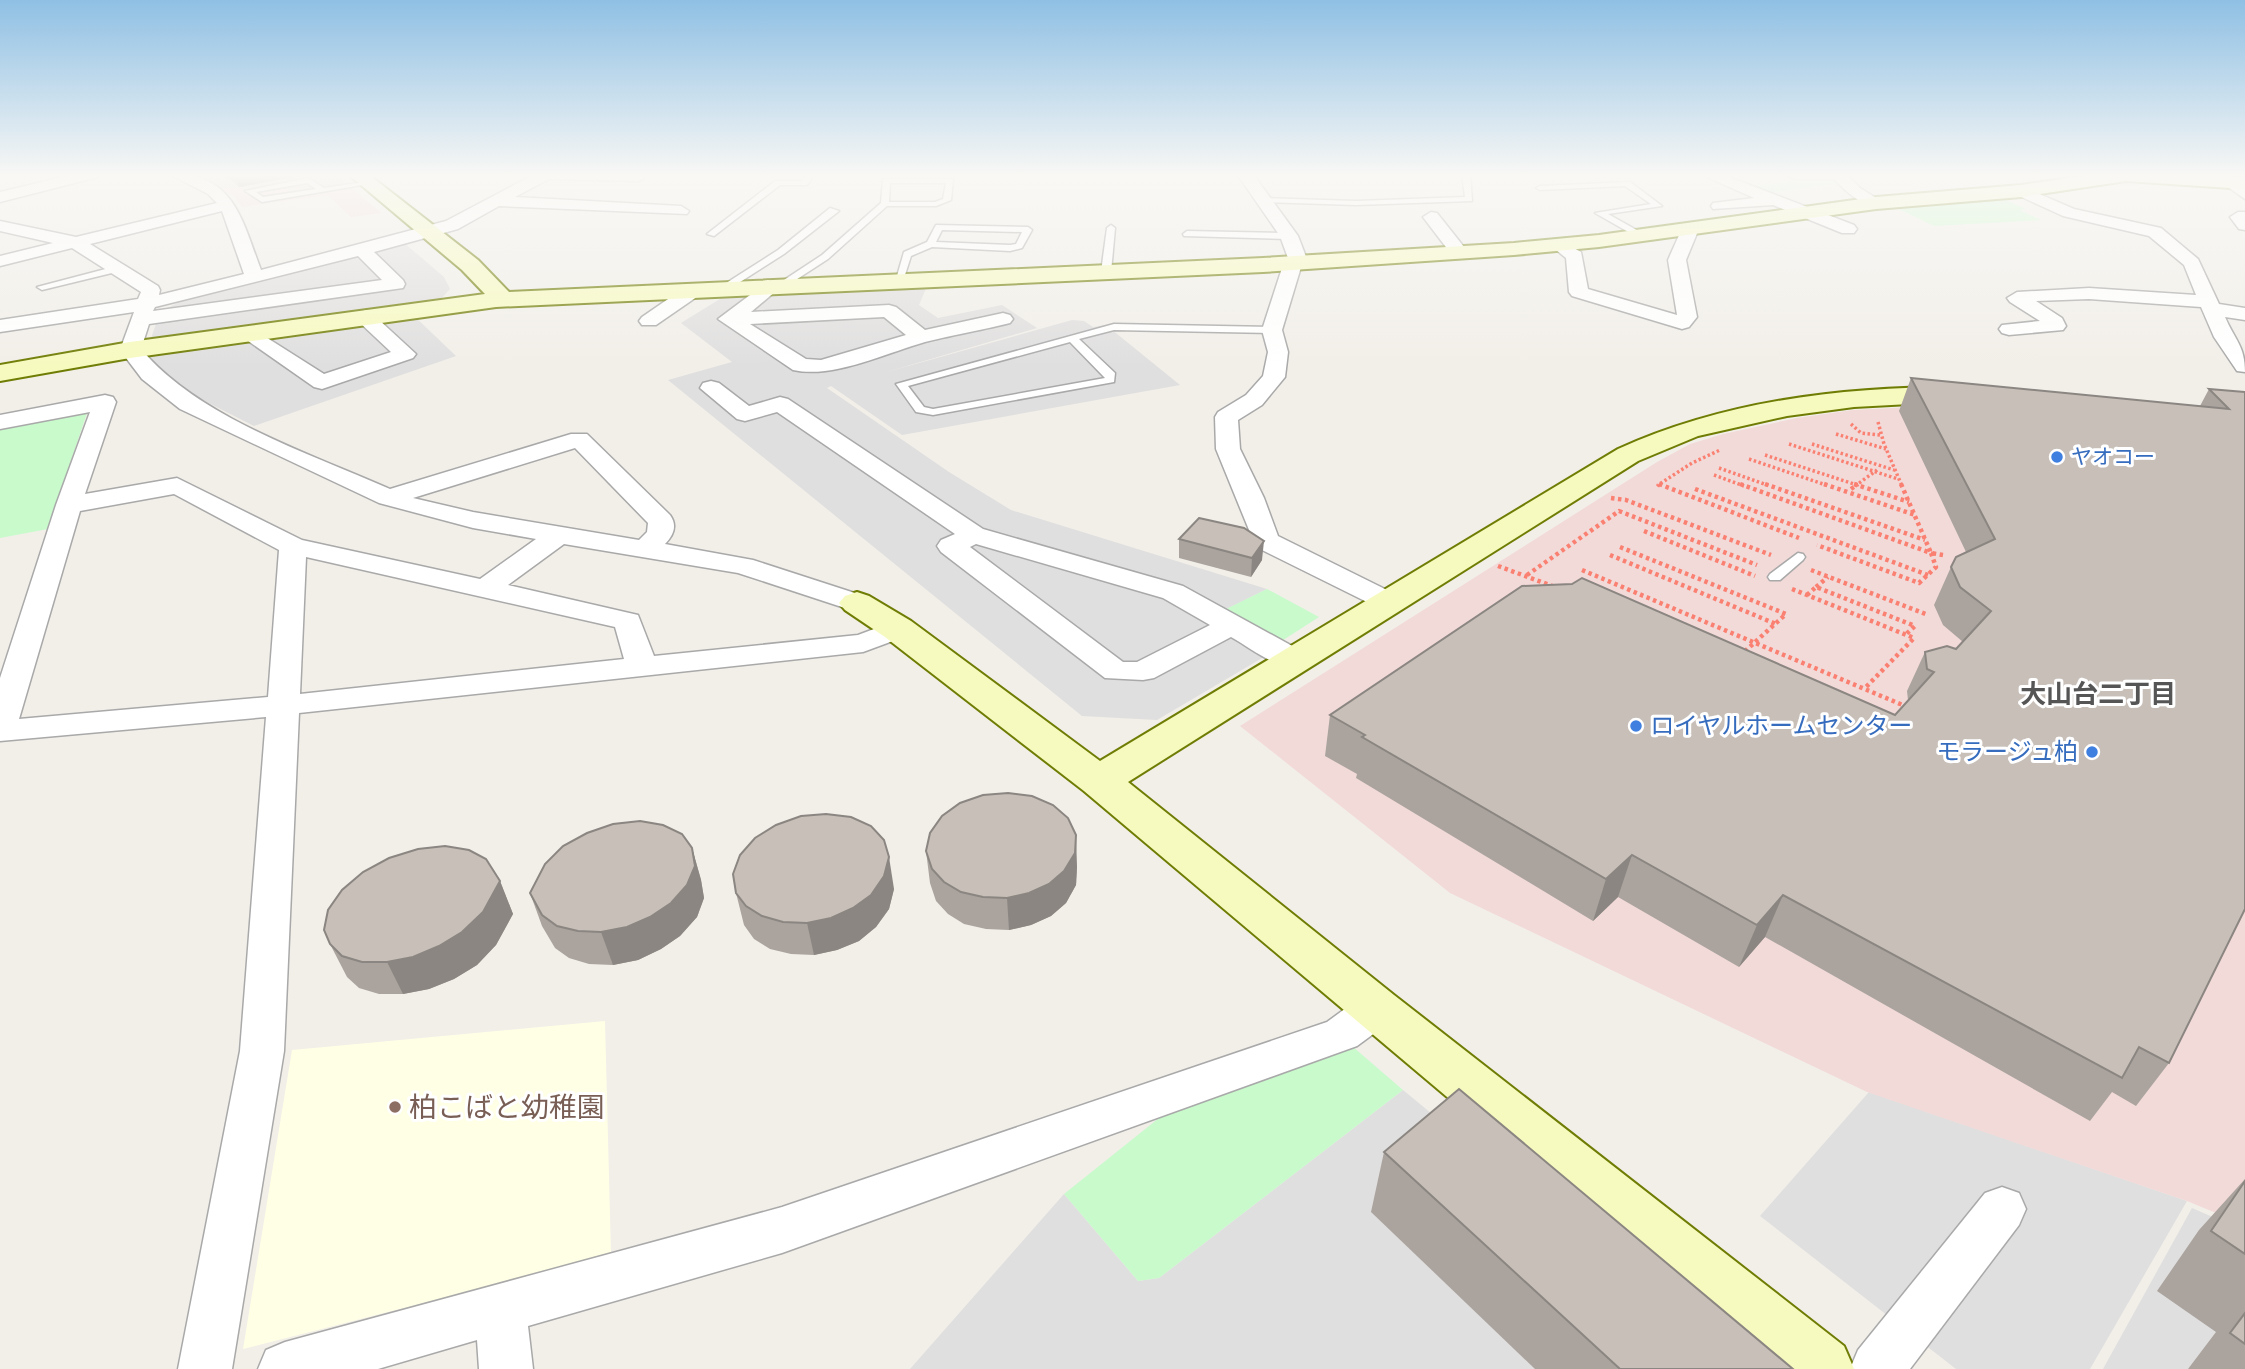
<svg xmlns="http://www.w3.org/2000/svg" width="2245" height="1369" viewBox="0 0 2245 1369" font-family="'Asap Condensed','Noto Sans JP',sans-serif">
<rect width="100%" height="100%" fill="#f2efe9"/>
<!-- residential -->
<g fill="#e0dfdf">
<polygon points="403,242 444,277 450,289 437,303 412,314 456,356 254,426 179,388 155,368 146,353 160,312 190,296"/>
<polygon points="930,279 919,305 938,318 1002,305 1037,328 883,373 1072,320 1084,321 1093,327 1106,325 1180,385 902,435 831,386 827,388 949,472 1011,510 1267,589 1221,612 1269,654 1157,720 1082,716 668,380 732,362 681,323 736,289"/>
<polygon points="1403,1090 1741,1369 910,1369 1064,1194 1138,1281 1159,1278"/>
<polygon points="1869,1092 2187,1201 2090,1369 1956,1369 1760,1216"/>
<polygon points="2192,1208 2245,1231 2245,1369 2103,1369"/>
</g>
<!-- commercial -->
<g fill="#f2dad9">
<polygon points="192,174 335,174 381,213 351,217 328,195 242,207 234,196"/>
<polygon points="1950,405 2245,424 2245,1225 2187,1201 1867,1092 1450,893 1240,726 1657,462 1690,444 1723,434 1797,418 1853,410"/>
</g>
<!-- education -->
<polygon fill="#ffffe5" points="605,1021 611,1255 243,1349 292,1050"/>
<!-- park -->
<g fill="#c8facc">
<polygon points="1826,177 1839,183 1768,193 1751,187 1793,180 1790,178"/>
<polygon points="2000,197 2026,209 2020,210 2041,220 1934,226 1888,204"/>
<polygon points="79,412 87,413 48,529 0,538 0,427"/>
<polygon points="1267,589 1319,617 1277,644 1220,612"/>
<polygon points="1345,1040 1403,1090 1159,1278 1138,1281 1064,1194 1169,1110"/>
</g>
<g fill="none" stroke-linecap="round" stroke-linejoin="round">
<defs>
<g id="lane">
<polygon points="807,174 815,174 807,185 780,185 714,236 707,234 775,181 802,181"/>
<polygon points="1462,174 1470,174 1472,201 1356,205 1264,202 1260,200 1264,198 1356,201 1465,197"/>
<path d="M308,178L324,188L370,181L374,183L262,202L245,191ZM307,183L316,189L263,197L256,192Z"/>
<path d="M883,179H953L951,200L936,206H887L828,259L791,283L789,288H783L784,280L822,255L881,203ZM890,183H946L943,199L935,202H889Z"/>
<polygon points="1630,182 1662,206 1608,214 1642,233 1642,237 1639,238 1595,213 1651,204 1625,186 1540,190 1536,188 1540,186"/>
<polygon points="830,208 839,211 784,254 726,291 720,291 720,287 778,250"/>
<path d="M936,225L1028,227L1032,230L1022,248L1010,251L932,247L911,256L903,281L895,283L904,252L927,242ZM942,230L1022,232L1016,244L1010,245L936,242Z"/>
<polygon points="1111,225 1115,228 1111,272 1106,275 1101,272 1107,228"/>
<polygon points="1187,231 1289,233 1293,236 1289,239 1184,236 1183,234"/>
<polygon points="117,266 120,267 120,271 42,290 37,287"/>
<path d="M1114,324L1272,327L1277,330L1272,333L1114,330L1079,339L1115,373L1114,382L933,415L916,412L896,384ZM1070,342L1105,378L933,409L924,407L908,386Z"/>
<polygon points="1798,553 1803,554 1805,557 1803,560 1780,580 1770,580 1768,577 1770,574"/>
</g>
<g id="street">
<polygon points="75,174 101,174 98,177 0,202 0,192"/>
<path d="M169,174C234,172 242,220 261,270L446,221L535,174H644L643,179L638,181L549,179L515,197L681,206L689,211L687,214L499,206L458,229L374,252L403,280L405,284L403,288L149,324L141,349C199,418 309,453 390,489L571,434H587L670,515C678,526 673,536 665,544L753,560L867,597L871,603L867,609L857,612L738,573L564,544L508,585L638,615L654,656L858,635L898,620L909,623L913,629L909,635L863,652L299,713L284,1051L232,1369H178L240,1051L266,717L0,741V678L56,505L90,412L0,429V415L105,395L113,397L116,402L85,494L177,478L302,540L480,579L536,539L473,528L379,503L180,409L142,379L120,350L134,312L0,332V320L138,299L141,292L72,248L0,266V256L53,243L0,231V221L76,237L217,203L208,194ZM222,211L244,274L159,295L160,290L158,286L90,244ZM358,256L382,280L153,311L155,307ZM575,448L648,523L647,532L639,540L473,512L413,498ZM174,494L279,550L268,697L19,719L80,511ZM306,557L615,627L624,659L300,694Z"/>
<polygon points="1237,174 1253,174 1298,236 1308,262 1301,267 1282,330 1288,352 1285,377 1262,405 1238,420 1240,449 1264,498 1278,536 1397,595 1401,601 1397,607 1387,610 1377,607 1256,547 1216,449 1215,417 1218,412 1246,395 1263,376 1268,352 1262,330 1284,262 1288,258 1280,236"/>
<polygon points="1700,174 1721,174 1854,225 1857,229 1854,233 1842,233 1773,205 1713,209 1711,206 1713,203 1754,198"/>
<path d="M1786,174H1846L1860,188L1884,203L1876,208C1859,203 1846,192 1834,179H1794Z"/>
<polygon points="2230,177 2245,186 2245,199 2225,185 2222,182 2225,179"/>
<path d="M2021,186L2074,209L2161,228L2198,259L2219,304L2245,308V320L2225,317C2235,340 2245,346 2245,372L2237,371L2214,337L2201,307L2089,299L2036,301L2062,318L2066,326L2063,330L2009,335L2002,333L1999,329L2002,325L2040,321L2010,302L2007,298L2017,292L2089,288L2196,295L2184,265L2149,236L2063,216L2015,194L2013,191L2015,188Z"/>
<polygon points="1431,212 1437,213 1464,247 1467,251 1464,255 1452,255 1423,217"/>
<polygon points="2238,212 2245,212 2245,230 2239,229 2230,217"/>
<polygon points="1685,224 1698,231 1686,260 1697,317 1689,327 1682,329 1572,296 1569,292 1566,258 1550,245 1559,240 1581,252 1588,289 1677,315 1668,260 1680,233 1676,229"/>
<path d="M768,280L775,282L776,291L751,312L889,305L896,307L925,330L1003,313L1010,315L1013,319L1010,323C982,330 953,335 925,342C886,353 833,379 793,370L718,319L758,289L761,282ZM884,317L906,335L821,360L806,359L750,324Z"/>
<polygon points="694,284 703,290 701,294 656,325 642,325 639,321 642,317 687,286"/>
<polygon points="367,310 374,312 378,319 416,354 413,358 322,389 314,387 241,336 244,329 258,329 261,334 324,374 391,352 358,321 360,312"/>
<path d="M711,381L719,383L749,406L780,397L788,399L983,529L1183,586L1305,653L1309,660L1305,667C1280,673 1253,649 1231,637L1154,678L1143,680L1105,678L941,552L937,546L941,540L955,534L777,412L745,421L737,419L700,388L703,383ZM976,544L1163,598L1210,625L1137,662H1123L970,547Z"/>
<polygon points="1376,992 1391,997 1397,1009 1391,1021 1357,1046 782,1253 528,1326 533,1369 479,1369 477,1340 378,1369 258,1369 266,1350 285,1342 782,1207 1327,1022 1361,997"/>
<polygon points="2002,1187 2019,1193 2026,1209 2019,1225 1910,1369 1850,1369 1858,1350 1985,1193"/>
</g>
<g id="secondary">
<polygon points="348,174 368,174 478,260 509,292 1263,258 1514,243 1599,235 1876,197 2021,185 2096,174 2193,174 2245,177 2245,189 2126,181 2021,197 1876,209 1599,247 1514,255 1263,272 496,307 130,358 0,381 0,365 130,342 485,294 462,270"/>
<path d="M1956,387L1966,389L1970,395L1966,401L1854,407L1787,416L1698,436L1638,461L1128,782L1394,995L1844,1346L1854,1369H1770L1084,791L885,637L845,610L839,603L845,596L857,592L869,596L911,621L1100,761L1618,449C1724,401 1840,387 1956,387Z"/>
</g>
</defs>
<!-- lane casing -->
<use href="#lane" stroke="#a9a9a9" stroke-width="3"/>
<!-- street casing -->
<use href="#street" stroke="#a9a9a9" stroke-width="3"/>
<!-- secondary casing -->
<use href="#secondary" stroke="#707d05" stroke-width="4"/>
<!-- path-far1 -->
<g stroke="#fa8072" stroke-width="3.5" stroke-dasharray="2.5 2.5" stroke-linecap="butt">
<polyline points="1878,422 1884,444 1902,486"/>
<polyline points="1851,424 1861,433 1881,435"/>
<polyline points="1836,434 1886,449"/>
<polyline points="1789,444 1898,479"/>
<polyline points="1812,444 1894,470"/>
<polyline points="1765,455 1860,486"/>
<polyline points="1749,459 1829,486"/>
<polyline points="1719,468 1770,486"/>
<polyline points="1714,475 1744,486"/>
<polyline points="1660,486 1658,485 1692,463 1720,450"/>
<polyline points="1855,486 1877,470"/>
</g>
<!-- path -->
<g stroke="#fa8072" stroke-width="4.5" stroke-dasharray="3.5 3.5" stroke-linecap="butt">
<polyline points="1659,484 1799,538"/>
<polyline points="1740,484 1931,553 1936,567 1919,583 1817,545"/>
<polyline points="1765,484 1925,540"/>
<polyline points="1824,484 1915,515"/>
<polyline points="1854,484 1909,502"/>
<polyline points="1901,484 1931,553 1943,555"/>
<polyline points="1695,489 1928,575"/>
<polyline points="1851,489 1858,484"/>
<polyline points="1611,498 1626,500 1771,555"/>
<polyline points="1644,531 1755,576"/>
<polyline points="1620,547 1786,614 1743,653"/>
<polyline points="1610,555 1776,624"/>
<polyline points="1498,566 1555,587"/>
<polyline points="1582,570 1905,706"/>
<polyline points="1811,570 1928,615"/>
<polyline points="1527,575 1619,511 1757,565"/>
<polyline points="1816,587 1828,577"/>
<polyline points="1792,589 1914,638 1864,689"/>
<polyline points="1807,595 1816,587 1915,626 1905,635"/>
</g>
<!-- lane -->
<use href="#lane" fill="#fff" fill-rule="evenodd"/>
<!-- street -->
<use href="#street" fill="#fff" fill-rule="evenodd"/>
<!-- secondary -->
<use href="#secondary" fill="#f7fabf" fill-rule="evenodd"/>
</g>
<!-- wall -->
<g fill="#aba49e">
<polygon points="223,174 310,174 239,187"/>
<polygon points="1911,378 2200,406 2209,389 2245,392 2169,1063 2136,1106 2112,1092 2090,1121 1765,937 1739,967 1618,897 1593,921 1356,778 1357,774 1325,756 1330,715 1895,715 1908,700 1907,691 1925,652 1956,649 1963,642 1943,625 1934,605 1951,567 1966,552 1899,411"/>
<polygon points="1179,539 1262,560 1251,577 1179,558"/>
<polygon points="692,848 701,880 704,898 697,917 680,936 661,949 638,960 613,965 589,964 569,958 555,948 542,926 530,893"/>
<polygon points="926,851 1077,867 1076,885 1066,903 1051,916 1031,925 1009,930 986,929 964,924 948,914 936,901 930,883"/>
<polygon points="500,881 513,914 496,945 477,965 454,979 429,989 403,994 379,994 359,988 347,977 330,944"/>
<polygon points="894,889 889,909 876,927 859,941 837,950 814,955 791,954 770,949 754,939 744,925 736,893"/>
<polygon points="1384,1152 1793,1369 1535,1369 1371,1212"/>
<polygon points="2245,1179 2245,1369 2188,1369 2216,1332 2157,1291 2199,1230"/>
</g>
<!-- shaded-wall -->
<g fill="#8b8681">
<polygon points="234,174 310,174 239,187"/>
<polygon points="1264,541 1262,560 1251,577 1252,558"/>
<polygon points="1076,835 1077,867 1076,885 1066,903 1051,916 1031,925 1009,930 1007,898"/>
<polygon points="692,848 701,880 704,898 697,917 680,936 661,949 638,960 613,965 601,932"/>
<polygon points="1632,855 1618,897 1593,921 1606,879"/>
<polygon points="889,857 894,889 889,909 876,927 859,941 837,950 814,955 807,923"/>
<polygon points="500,881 513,914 496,945 477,965 454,979 429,989 403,994 387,962"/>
<polygon points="1783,895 1765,937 1739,967 1757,925"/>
</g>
<!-- building -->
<g fill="#c7bfb8" stroke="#8b8681" stroke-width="2">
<polygon points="1911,378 2229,409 2209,389 2245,392 2245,909 2169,1063 2139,1047 2122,1078 1783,895 1757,925 1632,855 1606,879 1362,737 1365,735 1330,715 1522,586 1572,584 1582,578 1895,715 1934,672 1927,669 1925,652 1947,646 1956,649 1991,611 1960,587 1951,567 1956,557 1995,539"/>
<polygon points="1199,518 1244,528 1264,541 1252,558 1179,539"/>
<polygon points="1008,793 1032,796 1053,805 1068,818 1076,835 1075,853 1064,871 1049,884 1029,893 1007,898 983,897 961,892 944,882 932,869 926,851 930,833 942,816 960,803 983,795"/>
<polygon points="826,814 851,817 871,826 884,840 889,857 884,876 871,895 853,908 831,918 807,923 783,922 762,916 746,906 736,893 733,874 740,855 755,838 776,825 801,816"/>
<polygon points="640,821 663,825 682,834 692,848 695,866 687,885 671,903 650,917 627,927 601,932 578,931 557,926 542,915 530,893 545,864 563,846 587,833 613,824"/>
<polygon points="445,846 469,850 486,859 500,881 483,912 462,932 439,946 413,957 387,962 362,962 342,956 330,944 324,930 328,910 342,890 363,872 389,858 418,849"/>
<polygon points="1459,1089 1793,1369 1620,1369 1384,1152"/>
<polygon points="2245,1181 2245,1254 2211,1231"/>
<polygon points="2245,1313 2245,1344 2230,1333"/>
</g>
<!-- sky -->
<linearGradient id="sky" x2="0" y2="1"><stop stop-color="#8fc0e4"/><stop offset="0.48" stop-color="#f9f8f5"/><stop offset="1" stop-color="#f9f8f5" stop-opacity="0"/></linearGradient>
<rect width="2245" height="366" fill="url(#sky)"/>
<!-- markers -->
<g fill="#3f7fe0" stroke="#fff" stroke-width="2.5">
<circle cx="2057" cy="457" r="7"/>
<circle cx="1636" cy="726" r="7"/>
<circle cx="2092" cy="752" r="7"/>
</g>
<circle fill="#8d6e63" stroke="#fff" stroke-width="2.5" cx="395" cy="1107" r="7"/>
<g text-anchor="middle" stroke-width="6" stroke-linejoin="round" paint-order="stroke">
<!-- far-shop labels -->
<g font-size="21" fill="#366cbe" stroke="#fff" text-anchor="start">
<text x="2071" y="464">ヤオコー</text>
</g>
<!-- shop labels -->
<g font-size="24" fill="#366cbe" stroke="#fff" text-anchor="start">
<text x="1650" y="734">ロイヤルホームセンター</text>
<text x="2078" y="760" text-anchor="end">モラージュ柏</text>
</g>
<!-- neighbourhood labels -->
<g font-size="26" font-weight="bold" fill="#555" stroke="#fff">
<text x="2098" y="703">大山台二丁目</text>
</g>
<!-- near-education labels -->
<g font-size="28" fill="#785e54" stroke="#fff" text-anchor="start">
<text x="409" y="1117">柏こばと幼稚園</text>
</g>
</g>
</svg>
